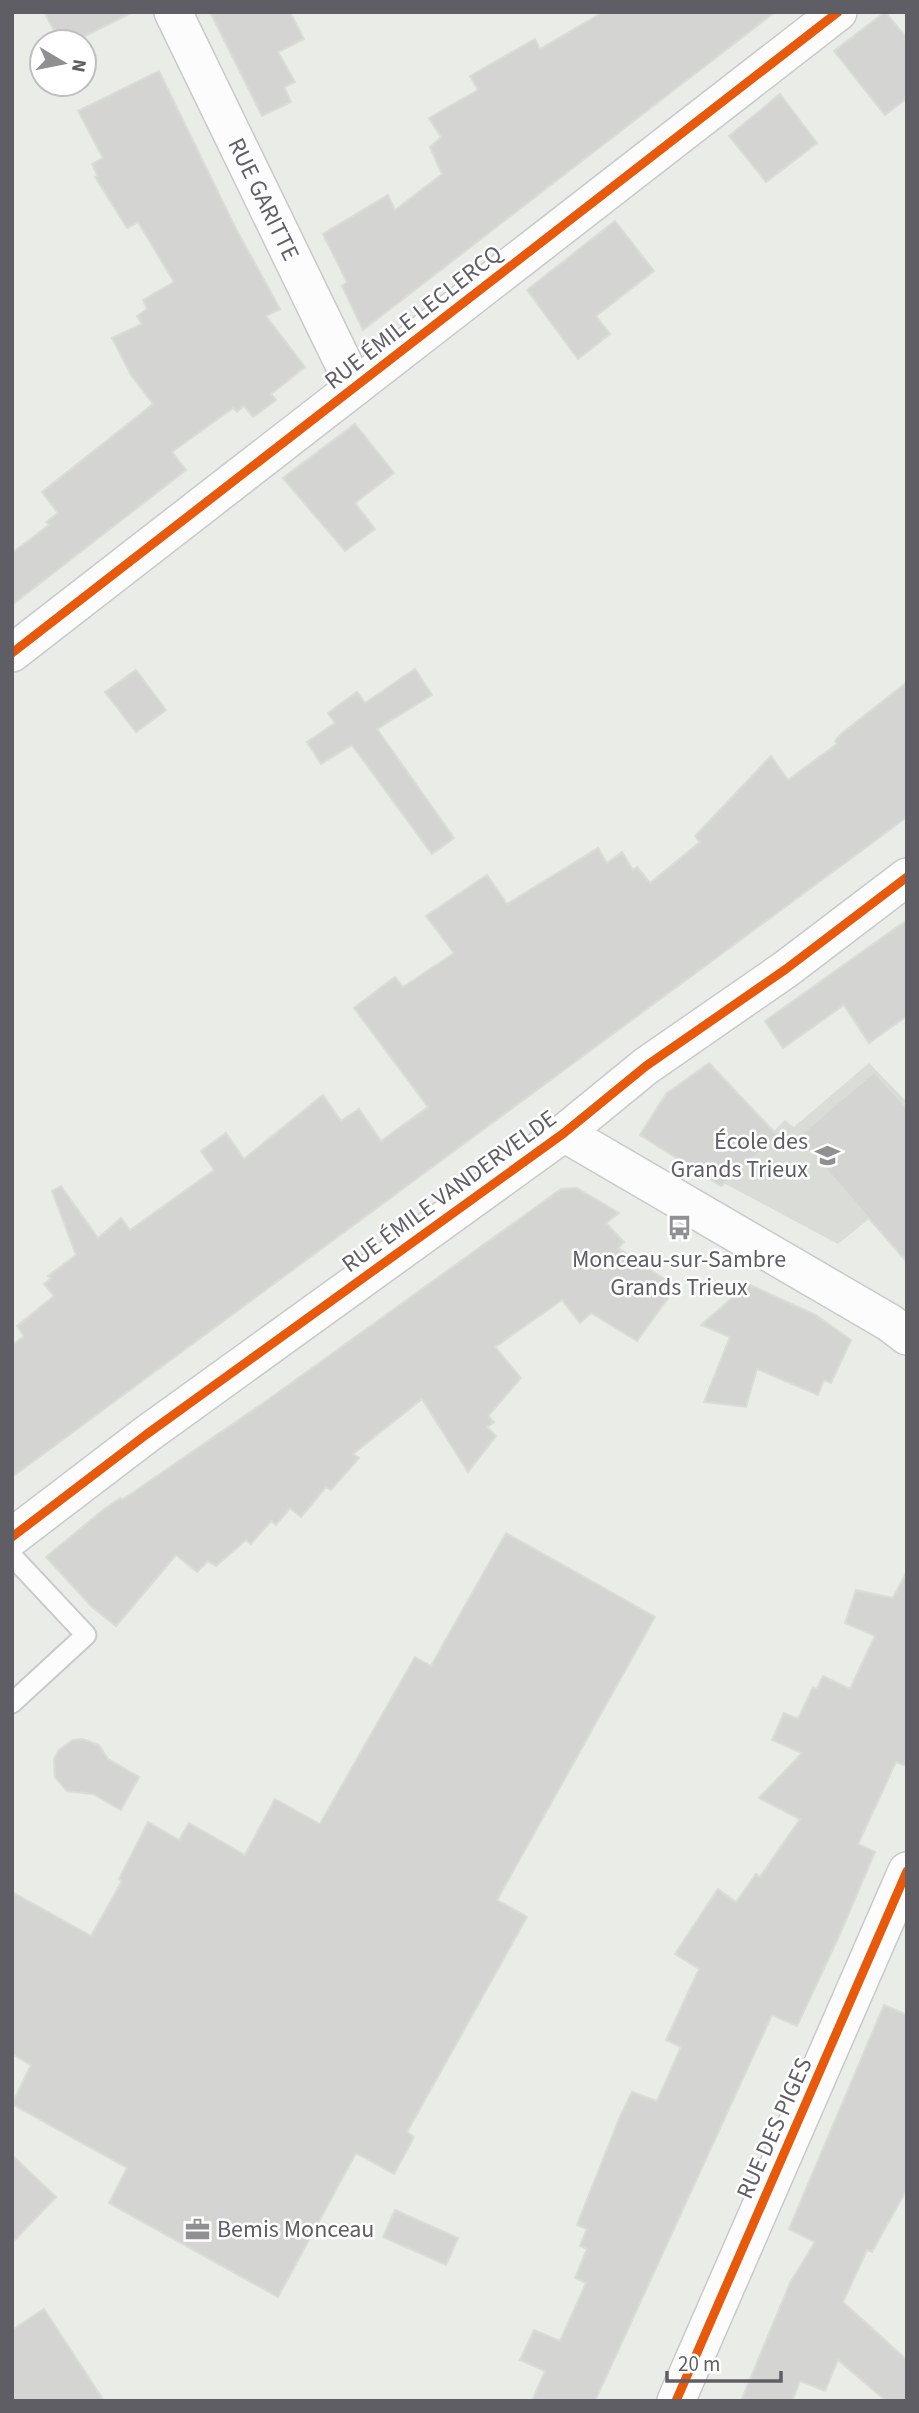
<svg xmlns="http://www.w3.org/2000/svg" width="919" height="2413" viewBox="0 0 919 2413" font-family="'Source Sans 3',sans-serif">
<rect width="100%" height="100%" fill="#eaece8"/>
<!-- education -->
<polygon fill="#d9dcd7" points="869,1063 907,1102 907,1188 838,1244 722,1182 785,1120 794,1127"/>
<!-- building -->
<g fill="#d4d5d2" stroke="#dadcd7" stroke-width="2">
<polygon points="44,12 133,12 73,42 60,42"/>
<polygon points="210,12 290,12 304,39 278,52 295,82 284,87 291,102 262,116"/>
<polygon points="603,12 775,12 363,330 342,286 347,282 323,234 388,195 395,210 442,174 430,147 441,137 429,118 478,90 470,76 535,39 540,49"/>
<polygon points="885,12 907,38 907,98 885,115 834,51"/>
<polygon points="159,71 236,229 280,309 266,316 305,367 271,394 276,400 253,417 244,406 237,412 233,408 172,452 186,470 12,605 12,553 49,525 46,522 58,513 42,492 153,404 131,375 112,338 142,324 137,316 147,309 143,300 174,282 138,222 127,228 95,177 98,176 92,164 103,158 78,111"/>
<polygon points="780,94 817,143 766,182 729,136"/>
<polygon points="615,221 654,271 596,316 610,334 578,359 527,290"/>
<polygon points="355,424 394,473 355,503 375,529 345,551 283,478"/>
<polygon points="415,669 432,695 377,729 454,838 432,854 352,745 321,764 307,742 335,723 328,713 357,692 365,703"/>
<polygon points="136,670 166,710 136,732 105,692"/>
<polygon points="907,682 907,817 12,1477 12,1345 24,1336 17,1326 54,1296 44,1284 51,1278 48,1276 76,1255 52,1191 61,1186 98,1238 121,1218 130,1230 214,1170 201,1151 226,1133 244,1159 323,1095 341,1121 359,1109 381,1141 428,1107 354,1008 395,977 403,987 454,953 426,916 487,875 507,904 598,848 607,863 622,852 633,870 637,867 650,883 700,842 695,836 771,756 788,780 837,744 835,741 841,734"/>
<polygon points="907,920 907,1016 869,1043 844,1005 783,1048 765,1021"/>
<polygon points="709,1063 778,1136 721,1186 640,1135 666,1094"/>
<polygon points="874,1072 907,1108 907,1262 798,1137"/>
<polygon points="577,1188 619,1213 606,1223 624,1242 618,1248 676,1287 637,1341 591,1313 580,1323 562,1300 495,1347 521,1378 488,1416 494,1422 487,1427 496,1436 468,1472 422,1399 353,1454 359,1458 331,1490 326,1487 301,1517 290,1508 276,1525 271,1521 251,1544 246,1540 216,1566 208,1561 197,1572 176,1555 116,1626 92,1607 46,1557 103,1510 120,1498 122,1500 269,1399 561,1189"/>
<polygon points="748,1284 816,1315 851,1340 831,1383 824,1380 818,1395 757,1369 746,1407 704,1402 730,1337 701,1325"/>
<polygon points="506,1533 655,1617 497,1900 527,1917 407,2132 414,2137 394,2174 356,2153 278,2297 109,2203 127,2168 12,2104 31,2065 12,2054 12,1892 91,1936 122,1881 119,1879 148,1822 179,1840 189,1823 245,1855 275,1799 320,1824 415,1657 431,1666"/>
<polygon points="907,1571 907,1766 896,1762 858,1844 875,1852 840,1934 797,2026 772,2015 595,2401 532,2401 545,2371 520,2360 534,2330 560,2341 586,2283 575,2278 587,2249 580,2246 587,2229 577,2225 619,2119 632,2092 657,2101 681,2047 666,2040 699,1969 675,1954 718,1889 736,1902 756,1874 760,1877 800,1819 759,1798 802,1753 772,1740 784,1713 798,1719 813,1687 817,1689 823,1676 850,1689 875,1636 845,1623 856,1590 893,1598"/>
<polygon points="82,1739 99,1745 108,1759 139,1777 121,1810 93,1794 67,1791 55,1777 54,1759 59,1750 73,1740"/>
<polygon points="884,2005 907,2015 907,2189 872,2252 867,2250 843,2302 907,2360 907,2401 886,2401 838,2360 825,2391 800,2381 792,2401 741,2401 790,2283 815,2242 789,2229"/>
<polygon points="12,2155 56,2197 12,2243"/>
<polygon points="395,2210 458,2238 446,2265 383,2237"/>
<polygon points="44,2309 104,2401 12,2401 12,2330"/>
</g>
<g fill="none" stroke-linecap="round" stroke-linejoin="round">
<defs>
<polyline id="lane" points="12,1556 86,1635 12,1703"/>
<g id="street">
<path id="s1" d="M173,12L355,387"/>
<polyline points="12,653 838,12"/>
<polyline points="564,1133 890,1323 907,1336"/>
<polyline points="12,1537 147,1434 564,1133 646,1066 786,969 907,877"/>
<polyline points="676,2401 907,1871"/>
</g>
</defs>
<!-- lane casing -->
<use href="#lane" stroke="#c9c9ca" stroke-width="23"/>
<!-- street casing -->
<use href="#street" stroke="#c9c9ca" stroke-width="40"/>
<!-- lane -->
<use href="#lane" stroke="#fcfcfc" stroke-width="19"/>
<!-- street -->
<use href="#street" stroke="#fcfcfc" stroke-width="37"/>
<defs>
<g id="cycleway">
<polyline points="12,653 838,12"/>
<polyline points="12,1537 147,1434 564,1133 646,1066 786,969 907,877"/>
<polyline points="676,2401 907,1871"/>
</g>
</defs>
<!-- cycleway casing -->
<use href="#cycleway" stroke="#fff" stroke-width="13"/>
<!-- cycleway -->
<use href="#cycleway" stroke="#e8590c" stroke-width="9"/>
</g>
<!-- icons -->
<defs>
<symbol id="school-bare" viewBox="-9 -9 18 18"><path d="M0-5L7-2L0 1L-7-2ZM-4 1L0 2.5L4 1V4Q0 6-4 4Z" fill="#909093" stroke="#fff" stroke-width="2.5" paint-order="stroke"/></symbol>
<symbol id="bus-bare" viewBox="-9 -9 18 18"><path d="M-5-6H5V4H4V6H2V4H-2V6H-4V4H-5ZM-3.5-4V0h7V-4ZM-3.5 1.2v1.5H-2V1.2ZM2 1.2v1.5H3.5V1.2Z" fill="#909093" stroke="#fff" stroke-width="2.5" paint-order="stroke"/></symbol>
<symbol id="office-bare" viewBox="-9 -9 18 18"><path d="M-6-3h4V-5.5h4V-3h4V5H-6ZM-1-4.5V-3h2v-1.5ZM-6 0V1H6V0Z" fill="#909093" stroke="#fff" stroke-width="2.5" paint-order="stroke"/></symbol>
</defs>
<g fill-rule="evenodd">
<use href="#school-bare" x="810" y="1138" width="35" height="35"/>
<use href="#bus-bare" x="662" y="1210" width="35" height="35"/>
<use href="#office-bare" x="180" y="2212" width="35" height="35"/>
</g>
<g text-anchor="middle" stroke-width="5" stroke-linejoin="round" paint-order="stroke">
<!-- street labels -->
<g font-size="24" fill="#5f5e65" stroke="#fff">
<text dy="8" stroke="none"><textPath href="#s1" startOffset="208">RUE GARITTE</textPath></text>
<text transform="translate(413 317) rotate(-38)" y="8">RUE ÉMILE LECLERCQ</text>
<text transform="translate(449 1191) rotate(-36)" y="8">RUE ÉMILE VANDERVELDE</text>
<text transform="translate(774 2128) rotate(-66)" y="8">RUE DES PIGES</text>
</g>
<!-- poi labels -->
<g font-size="24" fill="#5f5e65" stroke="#fff" text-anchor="end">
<text x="808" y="1149">École des<tspan x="808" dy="28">Grands Trieux</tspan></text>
<text x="679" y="1267" text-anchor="middle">Monceau-sur-Sambre<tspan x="679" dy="28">Grands Trieux</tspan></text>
<text x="217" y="2237" text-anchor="start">Bemis Monceau</text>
</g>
</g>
<!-- border -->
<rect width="919" height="2413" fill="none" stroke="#5f5e65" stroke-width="28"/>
<!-- north arrow -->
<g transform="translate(63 63) rotate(100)"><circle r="33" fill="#ffffff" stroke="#bfbfc1" stroke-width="2"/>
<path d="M0-5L12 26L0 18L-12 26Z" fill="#909093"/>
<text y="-10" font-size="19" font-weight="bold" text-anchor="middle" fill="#5f5e65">N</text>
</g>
<!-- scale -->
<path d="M667 2371v10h114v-10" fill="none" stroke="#5f5e65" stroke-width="3.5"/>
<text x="678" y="2371" font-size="21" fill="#5f5e65" stroke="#ffffff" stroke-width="5" paint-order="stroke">20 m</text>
</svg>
